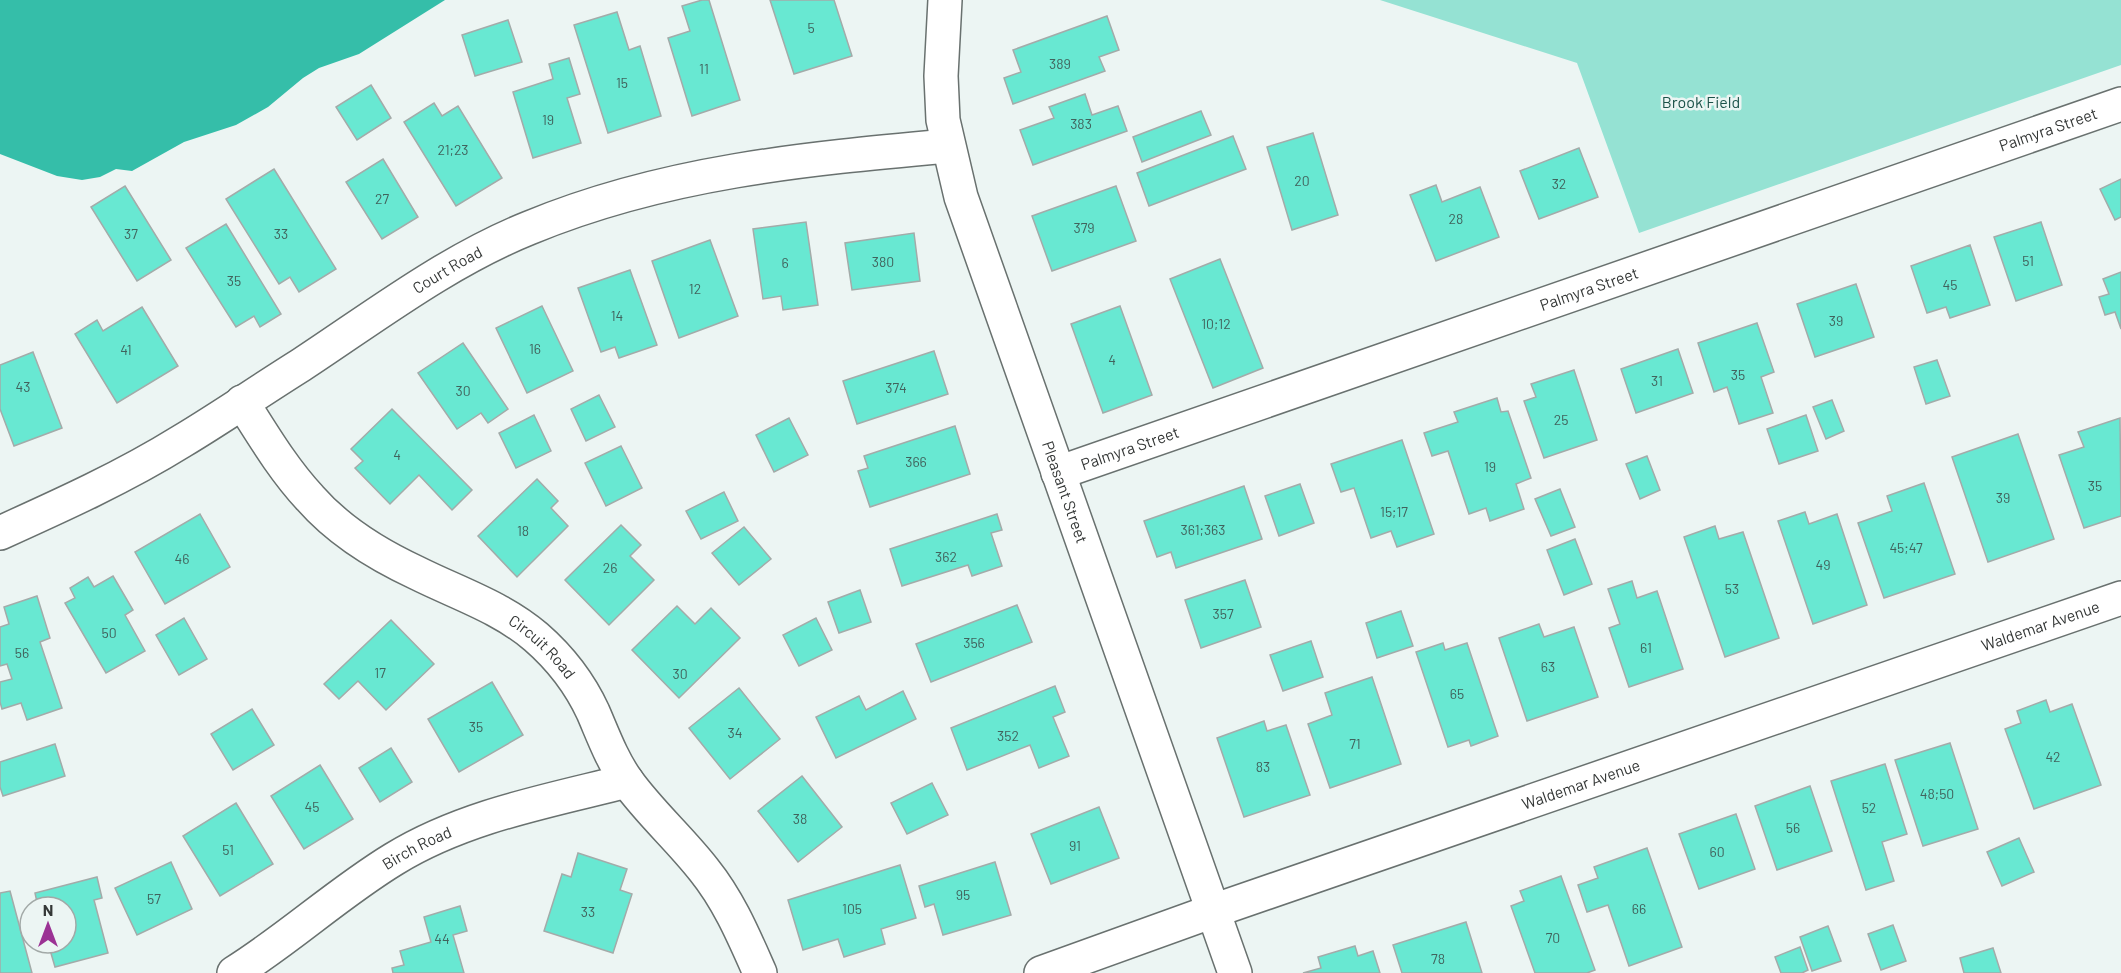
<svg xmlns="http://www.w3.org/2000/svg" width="2121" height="973" viewBox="0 0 2121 973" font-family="Barlow,sans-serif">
<rect width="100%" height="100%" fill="#ecf5f3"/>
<!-- green -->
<polygon fill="#95e2d3" points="1380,0 2121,0 2121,65 1639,233 1577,63"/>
<!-- water -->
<polygon fill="#35bea9" points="0,0 445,0 359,54 319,68 303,78 268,107 236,125 184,142 132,171 116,169 100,177 82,180 57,176 0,154"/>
<!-- building -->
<g fill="#68e8d2" stroke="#a3aba9" stroke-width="1.5">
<polygon points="702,0 709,0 740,100 692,116 668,38 690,31 682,6"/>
<polygon points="770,0 834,0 852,56 794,74"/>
<polygon points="617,12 629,50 640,46 661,116 608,133 574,25"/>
<polygon points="1107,16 1119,50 1099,57 1105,71 1013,104 1004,78 1021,72 1013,50"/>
<polygon points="508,20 522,62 475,76 462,35"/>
<polygon points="569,58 580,94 567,98 581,143 533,158 513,92 553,79 549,64"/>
<polygon points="371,85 391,118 357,140 336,107"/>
<polygon points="1085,94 1092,115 1118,106 1127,131 1033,165 1020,130 1054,118 1049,107"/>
<polygon points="434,103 442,116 458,106 502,178 456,206 404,122"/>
<polygon points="1201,111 1211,135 1142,162 1133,137"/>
<polygon points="1313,133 1338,215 1292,230 1267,147"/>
<polygon points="1233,136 1246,169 1149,206 1137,173"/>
<polygon points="1579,148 1598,197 1539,219 1520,171"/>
<polygon points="383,159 418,217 382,239 346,182"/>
<polygon points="274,169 336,269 299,292 290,277 279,284 226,199"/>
<polygon points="2121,179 2121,217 2115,220 2100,189"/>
<polygon points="1436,185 1442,202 1480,187 1499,237 1436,261 1410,195"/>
<polygon points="125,186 171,260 137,281 91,207"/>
<polygon points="1116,186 1136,241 1052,271 1032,216"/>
<polygon points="806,222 818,305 783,310 781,296 763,299 753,229"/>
<polygon points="2041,222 2062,285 2016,301 1994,237"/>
<polygon points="226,224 281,314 260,327 254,316 236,327 186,248"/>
<polygon points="914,233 920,281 852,290 845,243"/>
<polygon points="710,240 738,316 679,338 652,261"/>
<polygon points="1970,245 1990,305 1950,318 1946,307 1927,313 1911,266"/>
<polygon points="1220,259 1263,368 1213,388 1170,279"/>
<polygon points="630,270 657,345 619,358 615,347 601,352 578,288"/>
<polygon points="2121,272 2121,329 2115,312 2105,315 2099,297 2109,294 2103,279"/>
<polygon points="1856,284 1874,337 1815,357 1797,304"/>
<polygon points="542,306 573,371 527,393 496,328"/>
<polygon points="1120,306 1152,395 1103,413 1071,324"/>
<polygon points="142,307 178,366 117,403 75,334 97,320 103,331"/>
<polygon points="1757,323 1774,372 1761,377 1773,413 1739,424 1727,387 1714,392 1698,343"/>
<polygon points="463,343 508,409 488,423 481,413 457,429 418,373"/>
<polygon points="1678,349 1693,393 1636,413 1621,369"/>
<polygon points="934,351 948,394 857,424 843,381"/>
<polygon points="33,352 62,428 14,446 0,409 0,365"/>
<polygon points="1937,360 1950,396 1926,404 1914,367"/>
<polygon points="1574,370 1597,440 1544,458 1524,401 1536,397 1531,384"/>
<polygon points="599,395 615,427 586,441 571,409"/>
<polygon points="1497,398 1501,412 1508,411 1531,478 1516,484 1524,509 1490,521 1486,508 1469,514 1448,451 1432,456 1424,433 1458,422 1454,412"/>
<polygon points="1832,400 1844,431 1826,439 1813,407"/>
<polygon points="392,409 472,490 452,510 419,475 390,504 355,468 363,461 351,449"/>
<polygon points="534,415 551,451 516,468 499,433"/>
<polygon points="1806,415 1818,451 1779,464 1767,429"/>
<polygon points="789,418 808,455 774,472 756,435"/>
<polygon points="2120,418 2121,516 2084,528 2059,455 2084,447 2078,432"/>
<polygon points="955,426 970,474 870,507 858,471 868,468 864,456"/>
<polygon points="2018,434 2054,539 1988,562 1952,457"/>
<polygon points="1402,440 1434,534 1397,547 1391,531 1371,538 1354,488 1341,492 1331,464"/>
<polygon points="621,446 642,488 606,506 585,463"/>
<polygon points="1647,456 1660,490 1640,499 1626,464"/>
<polygon points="537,479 558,501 551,508 568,526 517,577 478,536"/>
<polygon points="1924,483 1955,574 1884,598 1858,523 1892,511 1887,496"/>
<polygon points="1300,484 1314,523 1279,536 1265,496"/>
<polygon points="1244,486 1262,539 1176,568 1171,552 1157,557 1144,521"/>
<polygon points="1560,489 1575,527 1551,536 1535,499"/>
<polygon points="724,492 738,521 701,539 686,511"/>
<polygon points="1805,512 1809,524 1837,514 1867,605 1813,624 1778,521"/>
<polygon points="200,514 230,567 165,604 135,552"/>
<polygon points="997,514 1002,530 991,533 1002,566 972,576 968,565 902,586 890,549"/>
<polygon points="621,525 641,545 630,556 654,580 609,625 565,580"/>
<polygon points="1715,526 1719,539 1743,532 1779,638 1725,657 1684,537"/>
<polygon points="744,527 771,559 739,585 712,553"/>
<polygon points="1575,539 1592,584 1564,595 1547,550"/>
<polygon points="113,576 133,610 125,615 145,651 106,673 65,603 75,598 70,588 88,577 94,587"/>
<polygon points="1245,580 1261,627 1201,648 1185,600"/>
<polygon points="1632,581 1637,598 1657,591 1683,669 1629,687 1609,628 1620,624 1608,589"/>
<polygon points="860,590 871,622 839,633 828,602"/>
<polygon points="37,596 50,638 40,642 62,708 27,720 21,703 2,709 0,702 0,682 12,679 7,664 0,666 0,627 9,624 4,607"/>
<polygon points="1017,605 1032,642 931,682 916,644"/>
<polygon points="677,606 695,624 711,608 740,638 679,698 632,650"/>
<polygon points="1401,611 1413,646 1377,658 1366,623"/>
<polygon points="184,618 207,659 179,675 156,635"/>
<polygon points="816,618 832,650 799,666 783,635"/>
<polygon points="391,620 434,664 386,710 358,681 339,699 324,684"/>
<polygon points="1539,624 1544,637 1574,627 1598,697 1527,721 1499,638"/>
<polygon points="1311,641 1323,677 1283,691 1270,655"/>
<polygon points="1443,643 1445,650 1467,643 1498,736 1471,746 1469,740 1448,747 1416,652"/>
<polygon points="1372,677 1401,764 1330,788 1308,724 1332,715 1325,693"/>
<polygon points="492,682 523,735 459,772 428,719"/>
<polygon points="1055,686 1065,712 1053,717 1069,756 1039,768 1030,745 967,770 951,728"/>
<polygon points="739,688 780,739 730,779 689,728"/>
<polygon points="903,691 916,719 836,758 816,717 859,696 866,710"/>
<polygon points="2046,700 2050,712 2072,704 2101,785 2034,809 2005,729 2021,723 2017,711"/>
<polygon points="252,709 274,745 233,770 211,734"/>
<polygon points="1264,721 1267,731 1286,725 1310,795 1244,817 1217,738"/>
<polygon points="1950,743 1978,829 1923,846 1895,760"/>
<polygon points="55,744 65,776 3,796 0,787 0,762"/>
<polygon points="391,748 412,782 380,802 359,768"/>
<polygon points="1885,764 1907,834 1882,842 1894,881 1866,890 1831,781"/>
<polygon points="320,765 353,819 304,849 271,796"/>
<polygon points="802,776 842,827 798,862 758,811"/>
<polygon points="932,783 948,815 907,834 891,803"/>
<polygon points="1810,786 1832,851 1777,870 1755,806"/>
<polygon points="236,803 273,864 220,896 183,836"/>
<polygon points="1099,807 1119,858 1051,884 1031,834"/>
<polygon points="1736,814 1755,869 1699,889 1679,834"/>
<polygon points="2019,838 2034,872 2002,886 1987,852"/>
<polygon points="1647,848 1682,947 1629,966 1608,905 1587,912 1578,885 1598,878 1594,867"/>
<polygon points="578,853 627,869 620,890 632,894 613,953 544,931 562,874 571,877"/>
<polygon points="171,862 192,909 137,935 115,888"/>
<polygon points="995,862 1011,915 943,935 934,904 925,907 919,886"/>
<polygon points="900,865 916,918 881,929 885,944 844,957 838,939 803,950 788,900"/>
<polygon points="1561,876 1595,970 1587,973 1535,973 1511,906 1524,901 1520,891"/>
<polygon points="97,877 102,898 94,900 108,953 55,967 48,943 66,943 66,907 38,907 35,893"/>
<polygon points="10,891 32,973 0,973 0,893"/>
<polygon points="460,906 467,931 453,935 464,973 393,973 392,968 404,965 400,951 431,942 424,917"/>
<polygon points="1466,922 1482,973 1402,973 1393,945"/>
<polygon points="1893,925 1906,961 1881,970 1868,934"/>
<polygon points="1828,926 1841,961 1812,971 1800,937"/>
<polygon points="1355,946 1358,956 1373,951 1380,973 1303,973 1321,968 1318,957"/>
<polygon points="1800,947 1808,970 1802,973 1781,973 1775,957"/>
<polygon points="1993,948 2001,973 1964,973 1960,958"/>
</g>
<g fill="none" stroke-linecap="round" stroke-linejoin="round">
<defs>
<g id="minor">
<path id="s1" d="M242,402C263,435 283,469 310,498C338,530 378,555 417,573C457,593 501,607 536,637C559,657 580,684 593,712C603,735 612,760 627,781C650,813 680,839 704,870C729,901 744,937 760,973"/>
<path id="s2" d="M1058,473L2121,104"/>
<path id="s3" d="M0,533C62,505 124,477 182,441C222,417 261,390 301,365C374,317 447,261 529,228C664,172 804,159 948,146"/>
<path id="s4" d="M234,973C290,938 338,893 394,859C464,816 548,801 627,781"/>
<path id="s5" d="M1041,973L1213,911L2121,598"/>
</g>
<g id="major">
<path id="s6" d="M945,0L941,76L943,120L961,197L1235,973"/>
</g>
</defs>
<!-- minor casing -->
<use href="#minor" stroke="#69716f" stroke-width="36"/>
<!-- major casing -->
<use href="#major" stroke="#69716f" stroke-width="36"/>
<!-- minor -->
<use href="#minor" stroke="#fff" stroke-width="33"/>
<!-- major -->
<use href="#major" stroke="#fff" stroke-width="33"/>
</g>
<g text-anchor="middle" stroke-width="5" stroke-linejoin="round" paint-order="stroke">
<!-- number labels -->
<g font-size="14" fill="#41635d">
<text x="811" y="33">5</text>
<text x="1060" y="69">389</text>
<text x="704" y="74">11</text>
<text x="622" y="88">15</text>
<text x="548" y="125">19</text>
<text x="1081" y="129">383</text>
<text x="453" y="155">21;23</text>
<text x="1302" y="186">20</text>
<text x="1559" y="189">32</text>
<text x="382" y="204">27</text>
<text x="1456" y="224">28</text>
<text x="1084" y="233">379</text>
<text x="131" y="239">37</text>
<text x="281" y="239">33</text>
<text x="2028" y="266">51</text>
<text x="883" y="267">380</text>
<text x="785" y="268">6</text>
<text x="234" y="286">35</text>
<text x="1950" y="290">45</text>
<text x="695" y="294">12</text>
<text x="617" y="321">14</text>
<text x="1836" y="326">39</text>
<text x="1216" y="329">10;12</text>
<text x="535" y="354">16</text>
<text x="126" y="355">41</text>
<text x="1112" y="365">4</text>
<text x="1738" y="380">35</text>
<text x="1657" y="386">31</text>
<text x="23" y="392">43</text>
<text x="896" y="393">374</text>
<text x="463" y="396">30</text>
<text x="1561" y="425">25</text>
<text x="397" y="460">4</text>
<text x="916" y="467">366</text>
<text x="1490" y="472">19</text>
<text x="2095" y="491">35</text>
<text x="2003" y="503">39</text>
<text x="1394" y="517">15;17</text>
<text x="1203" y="535">361;363</text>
<text x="523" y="536">18</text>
<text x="1906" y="553">45;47</text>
<text x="946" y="562">362</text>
<text x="182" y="564">46</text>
<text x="1823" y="570">49</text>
<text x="610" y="573">26</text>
<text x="1732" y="594">53</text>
<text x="1223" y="619">357</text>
<text x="109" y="638">50</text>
<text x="974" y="648">356</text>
<text x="1646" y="653">61</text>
<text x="22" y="658">56</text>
<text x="1548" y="672">63</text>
<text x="380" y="678">17</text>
<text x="680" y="679">30</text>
<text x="1457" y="699">65</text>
<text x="476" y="732">35</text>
<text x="735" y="738">34</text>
<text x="1008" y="741">352</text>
<text x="1355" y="749">71</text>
<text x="2053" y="762">42</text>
<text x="1263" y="772">83</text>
<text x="1937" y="799">48;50</text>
<text x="312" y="812">45</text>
<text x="1869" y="813">52</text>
<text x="800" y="824">38</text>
<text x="1793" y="833">56</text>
<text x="1075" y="851">91</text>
<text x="228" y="855">51</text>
<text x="1717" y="857">60</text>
<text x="963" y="900">95</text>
<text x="154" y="904">57</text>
<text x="852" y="914">105</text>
<text x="1639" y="914">66</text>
<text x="588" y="917">33</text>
<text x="1553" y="943">70</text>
<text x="442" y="944">44</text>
<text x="1438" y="964">78</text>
</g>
<!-- park labels -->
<g font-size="16" fill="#1b5249" stroke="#ecf5f3">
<text x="1701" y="108">Brook Field</text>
</g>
<!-- street labels -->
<g font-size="16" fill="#343736" stroke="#ecf5f3">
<text dy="6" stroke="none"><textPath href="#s2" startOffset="1048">Palmyra Street</textPath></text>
<text dy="6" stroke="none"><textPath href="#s3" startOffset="520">Court Road</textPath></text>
<text dy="6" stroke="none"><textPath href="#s2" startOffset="562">Palmyra Street</textPath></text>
<text dy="6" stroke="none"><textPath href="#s2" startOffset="76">Palmyra Street</textPath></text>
<text dy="6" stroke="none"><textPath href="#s6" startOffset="512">Pleasant Street</textPath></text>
<text dy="6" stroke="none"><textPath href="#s5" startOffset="1058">Waldemar Avenue</textPath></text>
<text dy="6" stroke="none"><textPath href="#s1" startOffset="396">Circuit Road</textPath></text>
<text dy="6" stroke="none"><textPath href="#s5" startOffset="572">Waldemar Avenue</textPath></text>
<text dy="6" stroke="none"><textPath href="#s4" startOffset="222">Birch Road</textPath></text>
</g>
</g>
<!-- north arrow -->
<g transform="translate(48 925)"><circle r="28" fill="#ecf5f3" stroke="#a2a9a7" stroke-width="1.5"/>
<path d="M0-4.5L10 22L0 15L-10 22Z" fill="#9b3294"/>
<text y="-9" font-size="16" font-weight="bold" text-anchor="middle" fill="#343736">N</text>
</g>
</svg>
